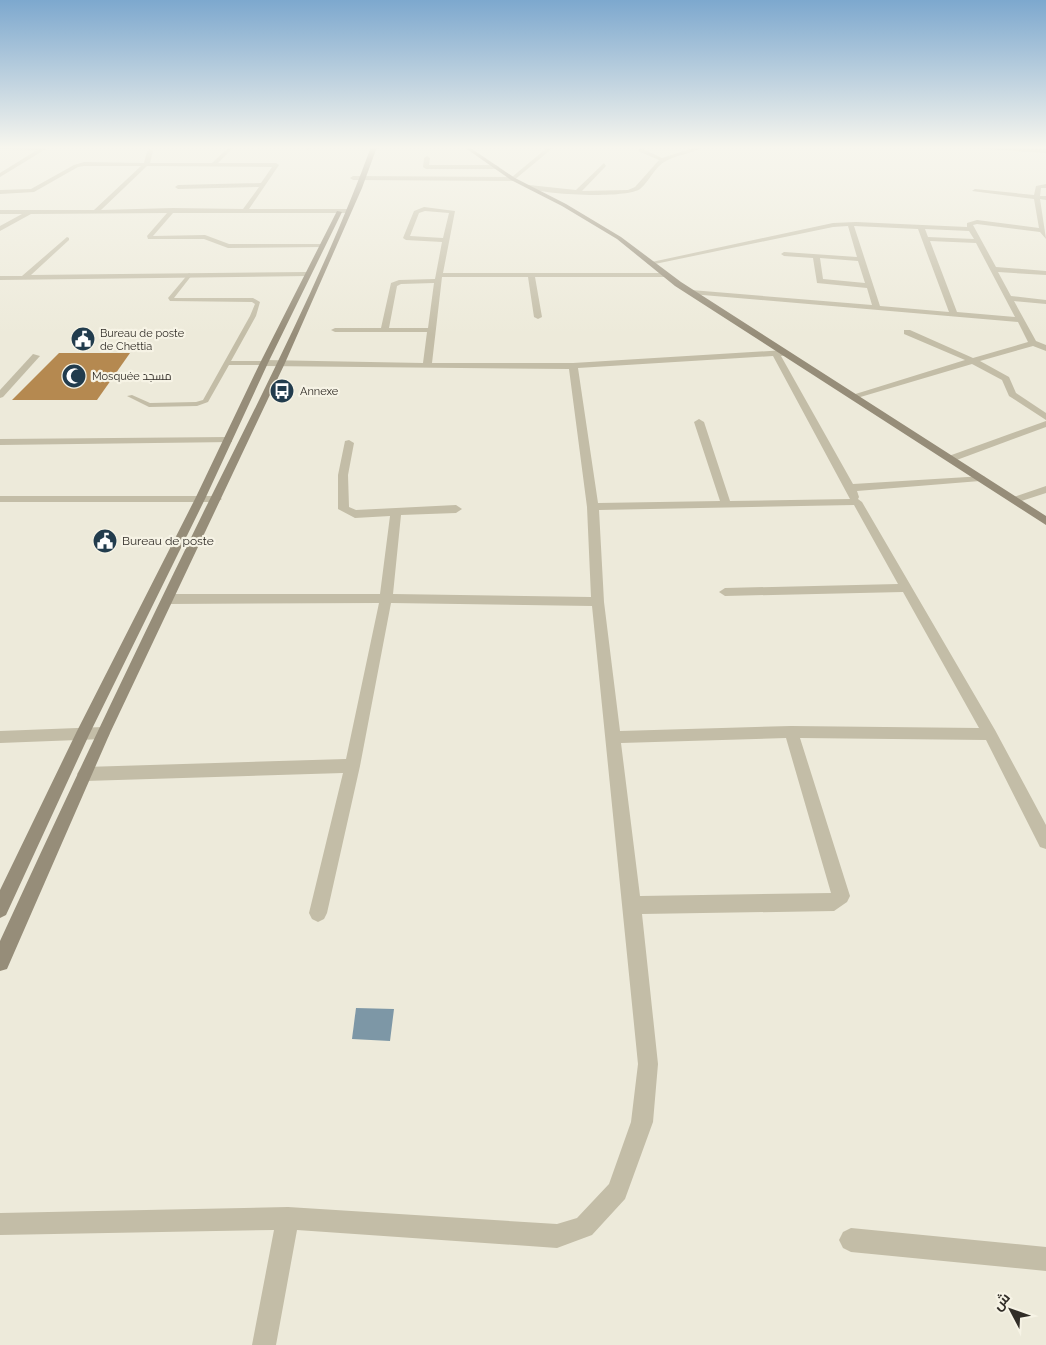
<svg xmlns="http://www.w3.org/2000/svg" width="1046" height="1345" viewBox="0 0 1046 1345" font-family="Raleway,Cairo,sans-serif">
<rect width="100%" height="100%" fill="#edeada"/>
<!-- water -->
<polygon fill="#7d97a6" points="356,1008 394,1009 390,1041 352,1039"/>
<!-- building -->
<polygon fill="#b58950" points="59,353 130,353 97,400 12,400"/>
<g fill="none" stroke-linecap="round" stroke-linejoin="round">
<!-- service -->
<polygon fill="#c3bda7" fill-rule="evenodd" points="189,273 192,275 174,298 253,298 260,302 256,316 231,361 264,361 267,363 264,365 229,365 208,402 197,406 149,407 127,396 132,395 150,403 196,402 203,400 250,316 255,304 252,302 170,301 168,298"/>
<!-- minor -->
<g fill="#c3bda7" fill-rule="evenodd">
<polygon points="0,147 43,147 46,149 0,177 0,173 37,150 0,149"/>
<path d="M229,147H234L218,163H276L279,165L249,209H348L351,211L348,213H173L153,236L205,235L229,244H323V246L321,247L228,248L204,239H148L147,236L167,213L31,214L0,231V226L22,214H0V210H94L141,166H84L78,167L34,192L0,194V190L31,189L74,165L84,162L144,163L147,151L150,149L153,151L150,163H212ZM147,166L272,167L261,183L178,185L175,187L178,189L259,187L243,209L173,208L101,210Z"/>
<polygon points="307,147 312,147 308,150 305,148"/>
<polygon points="548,147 554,147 513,181 353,180 350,178 353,176 512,177"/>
<path d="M640,147H644L643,149L662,158L696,147H702C691,155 677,154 666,161C654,167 650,181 640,189C626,199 541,195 526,187L529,185L576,190L604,163L606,166L582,191L628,190L635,187L659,160L638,151Z"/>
<polygon points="982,147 1046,149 1046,153 985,149"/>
<polygon points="427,156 430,158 429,165 496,165 499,167 496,169 426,169 423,167 424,158"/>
<path d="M1046,184V188H1041L1040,196H1046V200L1040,199L1046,239L1040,232L977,224L973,225L996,267L1046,271V275L998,272L1011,296L1046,300V304L1014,301L1036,341L1046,345V351L1033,346L980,361L1009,377L1016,393L1046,413V420L1009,396L1002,380L972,364L857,398L854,399L849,396L965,360L904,334V330H910L973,358L1028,342L1018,322L691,294L687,292L691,290L872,305L867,288L817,283L813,258L784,256L781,254L784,252L857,257L848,226L833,227L650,265L647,263L833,223L856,222L967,227V223L977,220L1039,228L1034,199L972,191L975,189L1034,195L1036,186ZM854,226L918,229L949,312L880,306ZM925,229L969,231L974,239L928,237ZM930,241L976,243L1015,317L957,312ZM820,258L858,261L865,283L823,279Z"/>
<path d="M424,207L455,211L443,273H666L670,275L666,277H535L542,317L538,319L534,317L528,277H442L432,363H573L785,350L789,353L788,355L781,356L853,484L984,476L985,478L984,480L980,481L857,491L859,497L858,499L862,502L995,730L1046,825V849L1040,847L986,740L800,738L850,896L847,902L834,911L642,914L658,1064L653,1122L625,1199L592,1235L557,1248L297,1230L276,1345H252L274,1230L0,1235V1213L288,1207L557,1224L577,1218L609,1184L631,1122L638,1064L592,606L391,603L360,766L327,913L324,919L318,922L312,919L309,913L343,773L85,781L80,779L77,774L80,769L85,767L346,759L379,603L168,604L164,602L162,599L164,596L168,594H380L390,516L355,518L338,509V475L345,441L349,440L354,443L348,475L349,507L356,510L456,505L462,509L456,513L401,515L393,594L591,597L587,507L569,369L264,366L260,363L264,360L423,363L427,332H335L331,330L335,328H381L391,283L399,280L435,279L442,242L406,240L403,238L414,211ZM425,211L449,213L443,238L410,236L419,213ZM434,283L428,328H389L397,286L401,284ZM773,356L850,499L730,501L704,422L699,419L694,422L720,501L598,503L578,368ZM854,505L898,584L725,588L719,592L725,596L903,592L979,728L791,726L620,731L604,602L599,510ZM786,738L831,893L640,896L621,743Z"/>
<polygon points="67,237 69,238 69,240 31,275 307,272 311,274 307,276 0,280 0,276 22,276"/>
<polygon points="33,354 40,356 3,397 0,398 0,390"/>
<polygon points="1046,421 1046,427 954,461 950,462 945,459 946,457"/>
<polygon points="228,437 232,438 232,442 0,445 0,439"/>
<polygon points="1046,486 1046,493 1015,503 1010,500 1011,498"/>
<polygon points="0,496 217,496 222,499 217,502 0,502"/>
<polygon points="103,727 108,729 110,733 108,737 103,739 0,743 0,731"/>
<polygon points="851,1228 1046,1247 1046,1271 851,1252 843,1248 839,1240 843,1232"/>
</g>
<!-- secondary -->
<g fill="#968d79" fill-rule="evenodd">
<path d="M371,147H377L362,188L285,363L110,733L7,969L0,971V941C66,797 134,654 204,511C263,392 325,272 371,147Z"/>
<polygon points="464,147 469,147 515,178 566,204 621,237 681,282 1046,516 1046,525 675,286 617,239 562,206 511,180"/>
<polygon points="337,211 342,212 268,363 205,499 89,735 6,915 0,918 0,890 77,731 195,499 260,363"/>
</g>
</g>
<!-- sky -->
<linearGradient id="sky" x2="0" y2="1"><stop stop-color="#7da8ce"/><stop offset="0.44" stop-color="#f7f6ee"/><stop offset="1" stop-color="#f7f6ee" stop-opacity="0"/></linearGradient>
<rect width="1046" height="335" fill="url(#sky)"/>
<!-- icons -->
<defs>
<symbol id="civic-disc" viewBox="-11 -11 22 22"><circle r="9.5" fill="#223c4d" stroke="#f6f3e5"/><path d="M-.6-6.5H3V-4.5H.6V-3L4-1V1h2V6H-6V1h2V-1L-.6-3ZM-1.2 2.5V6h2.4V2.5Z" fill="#fff"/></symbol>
<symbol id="mosque-disc" viewBox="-11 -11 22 22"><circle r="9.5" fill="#223c4d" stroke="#f6f3e5"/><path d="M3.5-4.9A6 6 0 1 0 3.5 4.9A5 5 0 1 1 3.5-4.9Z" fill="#fff"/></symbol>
<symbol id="bus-disc" viewBox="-11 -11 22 22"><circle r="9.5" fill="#223c4d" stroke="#f6f3e5"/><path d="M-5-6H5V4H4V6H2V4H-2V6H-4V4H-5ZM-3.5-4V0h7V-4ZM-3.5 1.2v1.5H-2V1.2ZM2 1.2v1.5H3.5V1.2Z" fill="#fff"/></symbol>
</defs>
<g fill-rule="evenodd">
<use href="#civic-disc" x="69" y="325" width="28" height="28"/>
<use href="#mosque-disc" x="60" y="362" width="28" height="28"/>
<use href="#bus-disc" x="268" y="377" width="28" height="28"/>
<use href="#civic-disc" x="91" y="527" width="28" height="28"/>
</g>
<g text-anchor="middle" stroke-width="4.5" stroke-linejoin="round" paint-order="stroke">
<!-- far-poi labels -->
<g font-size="11" fill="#312d27" stroke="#f6f3e5" text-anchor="start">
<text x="100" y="337">Bureau de poste<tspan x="100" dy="13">de Chettia</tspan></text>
<text x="92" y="380">Mosquée مسجد</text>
<text x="300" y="395">Annexe</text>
</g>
<!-- poi labels -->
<g font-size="12" fill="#312d27" stroke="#f6f3e5" text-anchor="start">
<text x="122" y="545">Bureau de poste</text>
</g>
</g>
<!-- north arrow -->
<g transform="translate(1011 1310) rotate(311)" stroke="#f6f3e5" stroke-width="4" paint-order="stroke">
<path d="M0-4L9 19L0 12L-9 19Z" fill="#312d27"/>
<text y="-8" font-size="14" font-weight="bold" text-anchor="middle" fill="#312d27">ش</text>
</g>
</svg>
